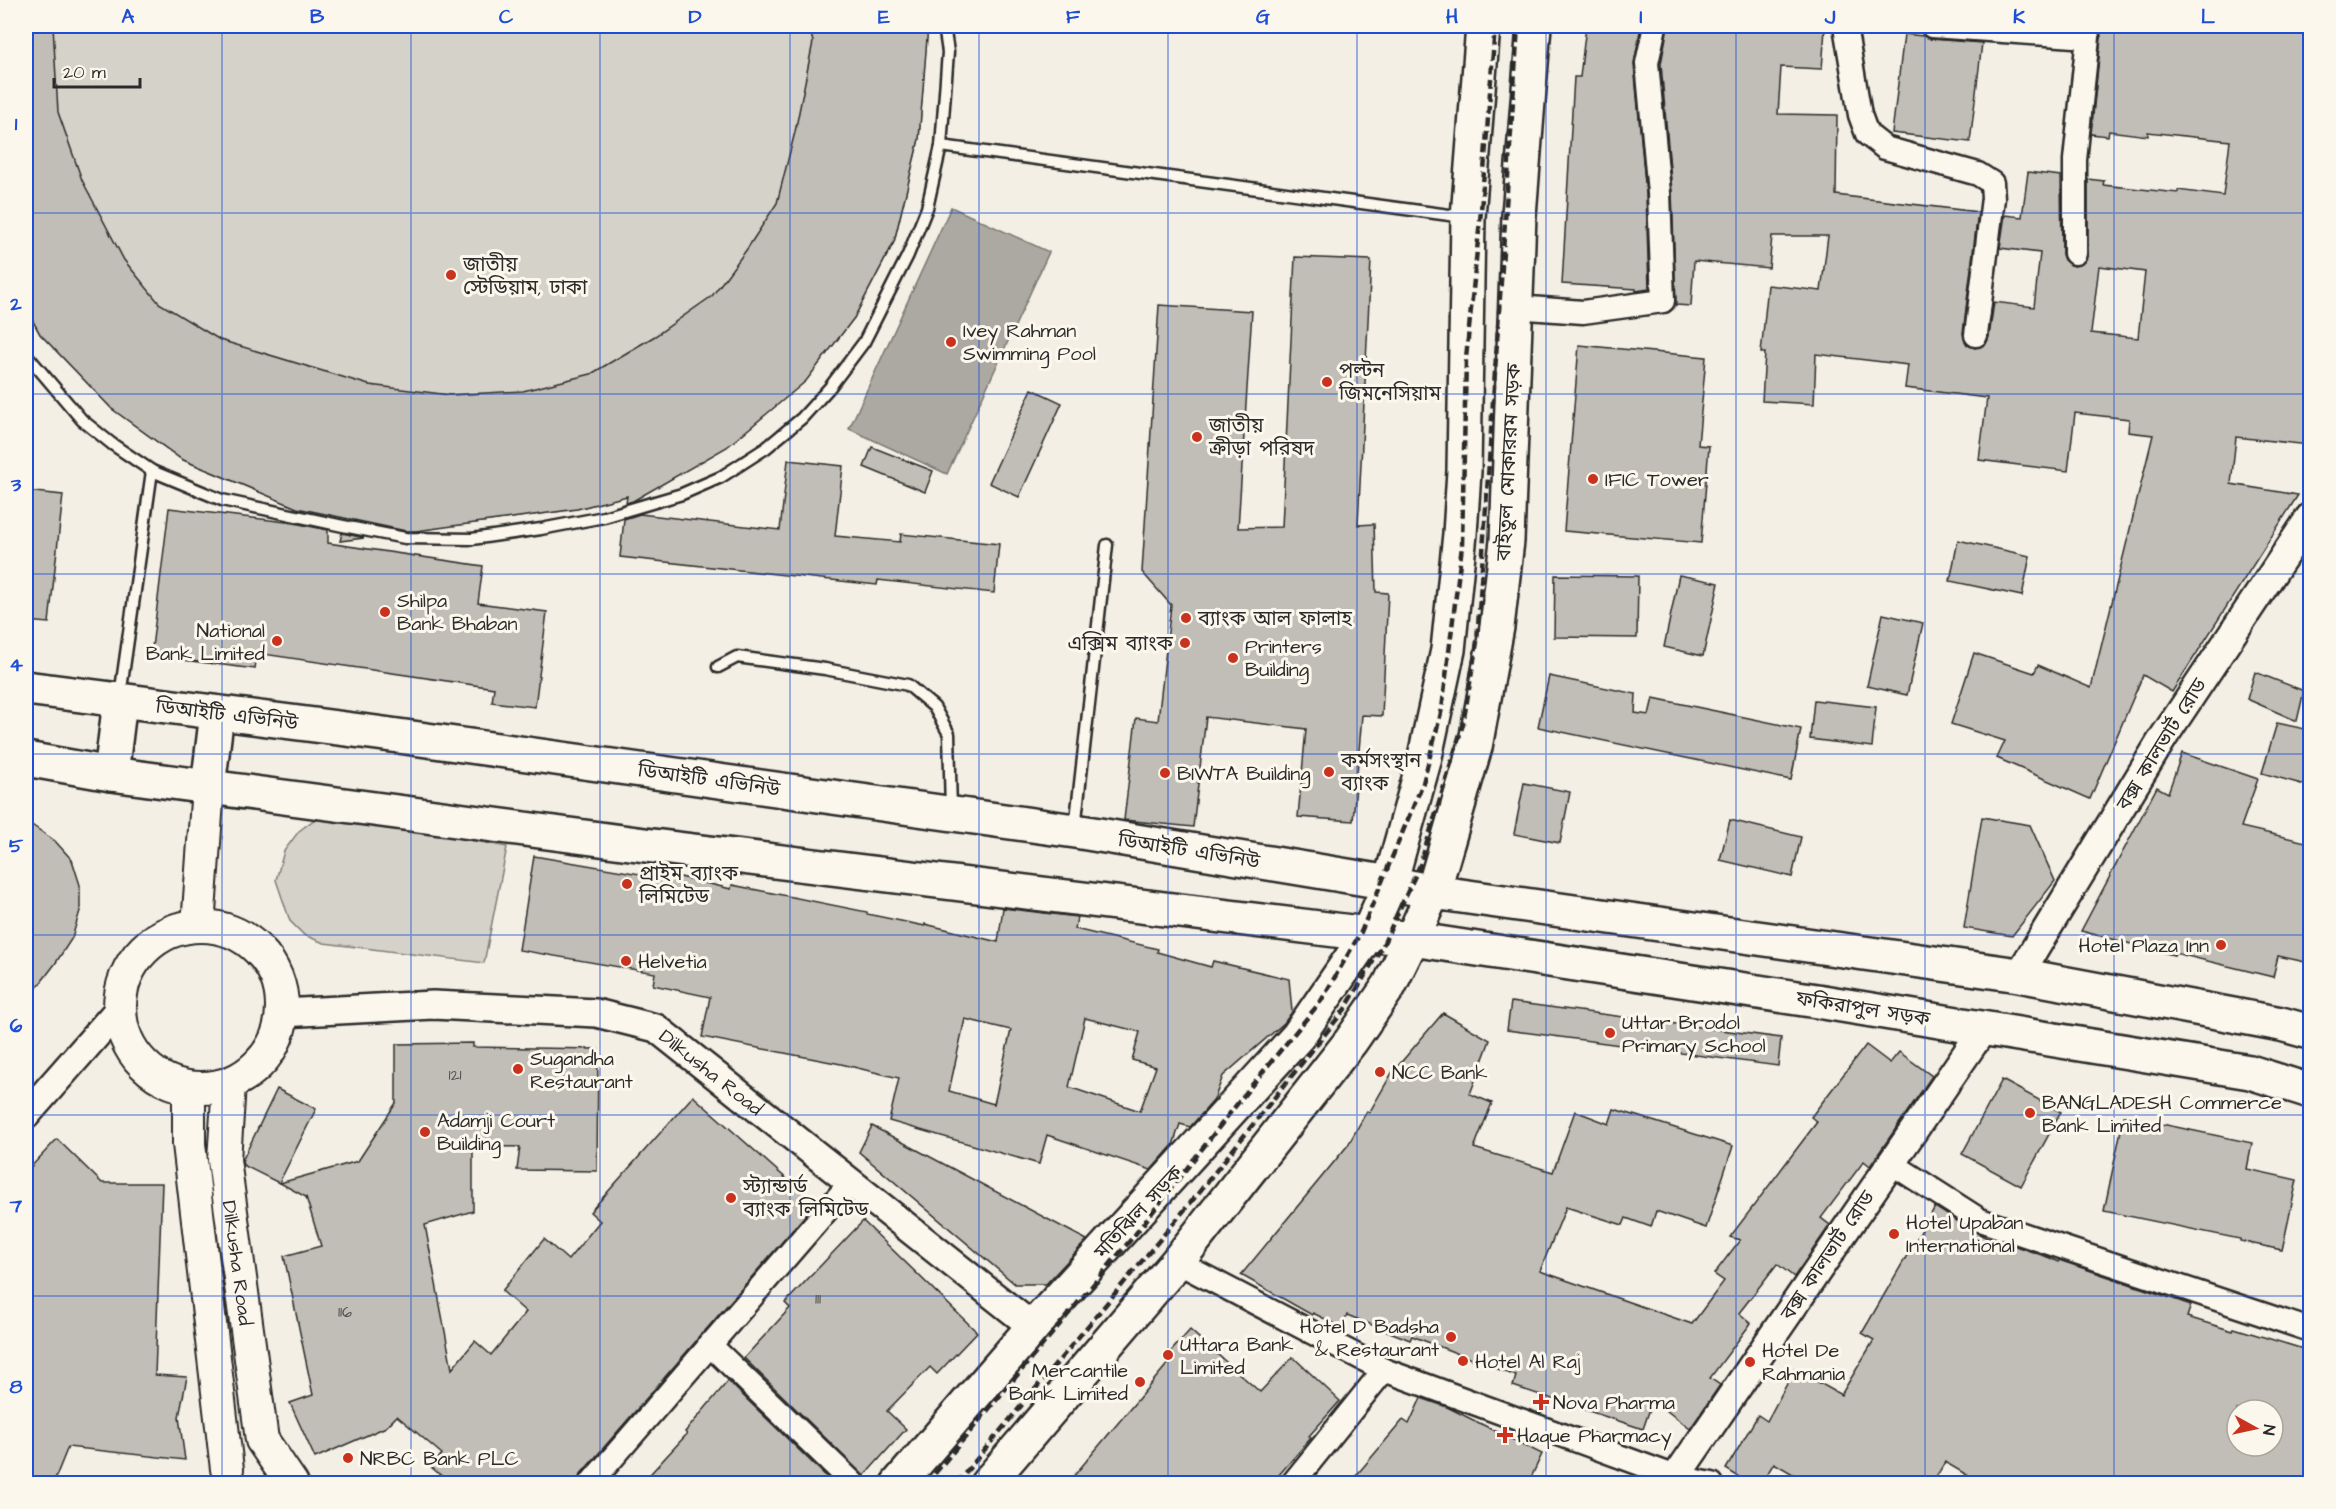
<svg xmlns="http://www.w3.org/2000/svg" width="2336" height="1509" viewBox="0 0 2336 1509" font-family="'Architects Daughter','Noto Sans Bengali',sans-serif">
<rect width="100%" height="100%" fill="#f3efe4"/>
<filter id="ink" filterUnits="userSpaceOnUse"><feTurbulence type="fractalNoise" baseFrequency=".0167" numOctaves="2"/><feDisplacementMap in="SourceGraphic" scale="12" xChannelSelector="R" yChannelSelector="G"/><feConvolveMatrix kernelMatrix="1 2 1 2 8 2 1 2 1" color-interpolation-filters="sRGB"/></filter>
<g filter="url(#ink)">
<!-- green -->
<g fill="#d5d2c9" stroke="#807e7a" stroke-width="1.5">
<polygon points="26,26 926,26 927,32 919,139 894,242 854,318 654,488 577,509 460,525 348,511 257,491 181,459 112,409 40,334 26,308"/>
<polygon points="331,813 507,847 484,963 324,943 304,935 290,921 276,880 284,851 299,831 315,819"/>
</g>
<!-- water -->
<polygon fill="#aca9a2" stroke="#787772" stroke-width="1.5" points="951,207 1049,252 947,474 849,429"/>
<!-- building -->
<g fill="#c0beb6" stroke="#2b2b2b" stroke-width="1.5" fill-rule="evenodd">
<polygon points="26,26 53,26 58,112 82,180 124,260 159,303 220,340 369,385 450,395 523,391 591,374 655,336 712,296 747,249 777,203 795,132 813,42 809,26 928,26 919,139 894,242 854,318 806,381 727,447 633,501 626,503 627,496 577,509 416,531 406,531 297,508 181,459 112,409 40,334 26,308"/>
<polygon points="1586,26 1641,26 1634,64 1646,194 1649,289 1636,291 1636,289 1562,284 1574,77 1580,77"/>
<path d="M1668,26H1764L1825,29L1822,69L1781,67L1778,114L1837,115L1836,195L1978,212L1963,333L1967,345L1975,348L1986,344L1989,337L1994,302L2034,307L2040,253L2000,248L2005,215L2022,217L2028,172L2061,176L2062,254L2064,260L2074,266L2082,264L2088,254V179L2104,181L2103,185L2178,193V190L2223,196L2230,141L2148,132V136L2109,131L2108,136L2091,134L2101,38L2100,31L2095,26H2310V445L2236,437L2231,484L2298,495L2172,692L2143,675L2090,799L1997,758L2005,741L1951,724L1974,653L2034,673L2038,665L2091,688L2153,435L2128,432L2129,419L2075,413L2068,471L1979,460L1987,398L1905,388L1908,365L1816,354L1814,404L1762,401L1765,353H1761L1768,285L1821,291L1828,236H1772L1769,268L1694,261L1691,306L1676,305L1672,192L1661,64ZM2099,266L2145,272L2138,338L2091,333Z"/>
<polygon points="1904,34 1923,36 1931,39 1982,43 1970,142 1892,133"/>
<polygon points="1295,257 1371,260 1358,525 1374,524 1376,592 1388,593 1382,716 1362,715 1353,821 1298,817 1306,729 1206,717 1193,827 1124,820 1136,718 1158,721 1171,605 1142,572 1159,305 1252,311 1238,528 1282,527"/>
<polygon points="1579,345 1706,357 1698,445 1709,446 1701,543 1564,531"/>
<polygon points="1032,389 1062,403 1019,497 989,483"/>
<polygon points="872,447 933,471 925,492 864,467"/>
<polygon points="788,460 843,466 835,536 900,542 901,534 999,544 994,593 878,580 877,585 620,557 624,519 640,514 780,530"/>
<polygon points="26,491 63,495 49,623 26,621"/>
<polygon points="169,508 294,523 328,530 328,543 483,566 478,603 547,612 535,707 492,702 494,688 257,653 255,669 151,656"/>
<polygon points="342,533 364,538 340,541"/>
<polygon points="1958,540 2030,556 2022,596 1950,581"/>
<polygon points="1555,575 1638,576 1637,638 1554,637"/>
<polygon points="1679,575 1719,583 1703,656 1664,647"/>
<polygon points="1883,614 1923,623 1907,695 1867,686"/>
<polygon points="2255,672 2304,691 2297,721 2247,699"/>
<polygon points="1549,676 1636,694 1635,713 1649,715 1653,698 1801,729 1791,780 1538,727"/>
<polygon points="1814,700 1876,707 1872,747 1810,739"/>
<polygon points="2277,723 2310,730 2306,756 2310,757 2310,766 2305,785 2262,773"/>
<polygon points="2182,753 2258,779 2241,827 2310,843 2310,963 2278,956 2273,977 2175,953 2174,955 2081,931 2157,787 2168,793"/>
<polygon points="1524,783 1570,792 1560,843 1514,834"/>
<polygon points="1982,817 2030,825 2055,881 2012,936 1964,928"/>
<polygon points="1730,820 1801,837 1792,877 1720,860"/>
<polygon points="26,821 55,841 72,860 80,885 80,911 72,938 55,964 26,1002"/>
<path d="M534,856L675,880L676,876L731,889L732,885L867,912V914L925,926V924L998,942L1003,908L1077,917L1075,929L1158,949L1157,952L1211,967L1213,961L1289,979L1292,1012L1284,1023L1223,1076L1214,1100L1190,1127L1180,1124L1173,1145L1151,1170L1047,1135L1039,1164L889,1121L899,1078L841,1064L702,1037L710,997L653,985L655,973L519,950ZM1085,1018L1140,1032L1132,1060L1156,1067L1140,1111L1069,1087ZM965,1019L1011,1030L994,1104L949,1091Z"/>
<polygon points="1511,1002 1781,1038 1778,1066 1507,1030"/>
<polygon points="1443,1013 1490,1040 1470,1094 1492,1103 1474,1148 1553,1172 1575,1111 1609,1124 1614,1109 1733,1146 1706,1228 1656,1211 1651,1227 1626,1218 1623,1225 1566,1207 1540,1271 1692,1324 1724,1281 1714,1274 1740,1240 1730,1237 1817,1122 1811,1117 1866,1045 1890,1063 1899,1052 1932,1076 1870,1166 1864,1161 1821,1218 1830,1225 1794,1277 1777,1264 1739,1313 1751,1323 1710,1378 1720,1385 1690,1429 1653,1400 1643,1429 1513,1386 1516,1376 1412,1336 1410,1340 1347,1315 1341,1327 1313,1313 1312,1315 1241,1275 1348,1145 1367,1111 1369,1113 1392,1073"/>
<polygon points="473,1043 473,1047 598,1049 597,1171 517,1170 520,1147 473,1146 473,1211 425,1225 452,1369 475,1341 491,1355 526,1312 502,1291 544,1239 568,1260 600,1221 590,1212 693,1096 815,1204 580,1475 577,1484 451,1484 431,1467 442,1454 397,1416 386,1427 315,1458 290,1403 313,1395 284,1256 321,1246 306,1197 280,1183 358,1161 396,1103 396,1044"/>
<polygon points="2002,1080 2061,1112 2021,1186 1962,1154"/>
<polygon points="277,1089 316,1109 279,1183 243,1165 242,1161"/>
<polygon points="2124,1116 2252,1143 2247,1169 2297,1180 2282,1250 2240,1241 2240,1239 2104,1211"/>
<polygon points="872,1126 1087,1240 1046,1284 1015,1284 859,1152"/>
<polygon points="57,1139 102,1183 162,1183 155,1375 187,1377 179,1417 185,1460 68,1447 53,1484 26,1484 26,1172"/>
<path d="M1935,1207L1973,1231L2000,1244L2001,1241L2050,1258L2058,1262L2059,1260L2191,1305L2187,1317L2233,1331L2234,1328L2310,1351V1484H1982L1945,1462L1932,1484H1810L1774,1463L1761,1484H1750L1726,1469L1758,1415L1767,1421L1795,1369L1841,1395L1874,1340L1862,1333ZM2237,1410H2273V1446H2237Z"/>
<polygon points="863,1221 977,1332 937,1374 930,1367 887,1411 906,1429 864,1476 744,1358 790,1308 785,1303"/>
<polygon points="1190,1330 1260,1392 1293,1357 1340,1401 1309,1436 1311,1438 1271,1484 1067,1484 1170,1361 1166,1357"/>
<polygon points="728,1381 834,1484 641,1484 687,1434 685,1432"/>
<polygon points="1421,1398 1447,1407 1542,1454 1528,1484 1349,1484 1403,1420 1409,1424"/>
</g>
<g fill="none" stroke-linecap="round" stroke-linejoin="round">
<defs>
<g id="service">
<polyline points="941,146 1464,217"/>
<polyline points="26,354 82,420 112,444 152,471 222,500 343,526 405,538 472,539 541,529 604,517 682,494 721,477 766,448 802,418 830,387 864,342 908,255 927,208 941,146 948,52 944,26"/>
<polyline points="718,667 737,657 825,669 908,685 934,707 949,734 951,810"/>
<polyline points="120,696 152,471"/>
<polyline points="1075,828 1107,545"/>
</g>
<g id="minor">
<polyline points="1845,26 1860,115 1867,134 1885,148 1978,174 1992,183 1993,198 1976,335"/>
<polyline points="1932,26 2088,37 2075,160 2075,253"/>
<polyline points="1515,307 1583,312 1663,301 1659,193 1647,63 1655,26"/>
<polyline points="1891,1163 1980,1220 2310,1330"/>
<polyline points="1177,1262 1384,1370 1676,1477 1712,1484"/>
<polyline points="709,1344 854,1484"/>
<polyline points="590,1484 852,1181"/>
<polyline points="1292,1484 1384,1370"/>
</g>
<g id="tertiary">
<polyline points="2019,975 2163,738 2310,517"/>
<path id="s1" d="M282,1013L433,1005L596,1013L656,1028L1033,1327"/>
<polyline points="26,1115 120,1008"/>
<polyline points="1671,1484 1984,1028"/>
</g>
<g id="secondary">
<polyline points="198,926 208,787"/>
<circle cx="201" cy="1007" r="81"/>
<path id="s2" d="M229,1084L224,1160L262,1440L292,1484"/>
<polyline points="189,1088 189,1144 227,1469"/>
</g>
<g id="primary">
<polyline points="1534,26 1519,215 1507,541 1497,627 1475,747 1433,892 1412,939 1368,934 1390,883 1433,892 2019,975 2281,1024 2310,1032"/>
<polyline points="26,688 377,733 1075,831 1390,883 1424,761 1448,650 1460,534 1464,471 1468,217 1483,26"/>
<polyline points="26,759 111,774 645,845 1368,934 1298,1036 1033,1327 898,1484"/>
<polyline points="111,774 120,701"/>
<polyline points="208,787 217,713"/>
<polyline points="987,1484 1177,1262 1351,1041 1389,986 1412,939 1817,1001 2250,1072 2310,1091"/>
</g>
</defs>
<!-- service casing -->
<use href="#service" stroke="#2b2b2b" stroke-width="15"/>
<!-- minor casing -->
<use href="#minor" stroke="#2b2b2b" stroke-width="27"/>
<!-- tertiary casing -->
<use href="#tertiary" stroke="#2b2b2b" stroke-width="32"/>
<!-- secondary casing -->
<use href="#secondary" stroke="#2b2b2b" stroke-width="36"/>
<!-- primary casing -->
<use href="#primary" stroke="#2b2b2b" stroke-width="38"/>
<!-- service -->
<use href="#service" stroke="#fbf7ec" stroke-width="10"/>
<!-- minor -->
<use href="#minor" stroke="#fbf7ec" stroke-width="22"/>
<!-- tertiary -->
<use href="#tertiary" stroke="#fbf7ec" stroke-width="27"/>
<!-- secondary -->
<use href="#secondary" stroke="#fbf7ec" stroke-width="32"/>
<!-- primary -->
<use href="#primary" stroke="#fbf7ec" stroke-width="33"/>
<!-- rail -->
<g stroke="#2b2b2b" stroke-width="4.5" stroke-dasharray="9 4.5" stroke-linecap="butt">
<polyline points="926,1484 1133,1237 1252,1085 1321,1001 1361,932 1423,783 1442,709 1462,546 1466,358 1481,211 1495,26"/>
<polyline points="956,1484 1192,1201 1345,1009 1383,945 1420,865 1463,724 1477,642 1518,26"/>
</g>
</g>
</g>
<!-- grid -->
<path fill="none" stroke="#1d4ed8" stroke-width="1.5" stroke-opacity="0.55" d="M222,26V1484M411,26V1484M600,26V1484M790,26V1484M979,26V1484M1168,26V1484M1357,26V1484M1546,26V1484M1736,26V1484M1925,26V1484M2114,26V1484M26,213H2310M26,394H2310M26,574H2310M26,754H2310M26,935H2310M26,1115H2310M26,1296H2310"/>
<!-- markers -->
<g fill="#c8321e" stroke="#fbf7ec" stroke-width="2">
<circle cx="451" cy="275" r="6"/>
<circle cx="951" cy="342" r="6"/>
<circle cx="1327" cy="382" r="6"/>
<circle cx="1197" cy="437" r="6"/>
<circle cx="1593" cy="479" r="6"/>
<circle cx="385" cy="612" r="6"/>
<circle cx="1186" cy="618" r="6"/>
<circle cx="277" cy="641" r="6"/>
<circle cx="1185" cy="643" r="6"/>
<circle cx="1233" cy="658" r="6"/>
<circle cx="1329" cy="772" r="6"/>
<circle cx="1165" cy="773" r="6"/>
<circle cx="627" cy="884" r="6"/>
<circle cx="2221" cy="945" r="6"/>
<circle cx="626" cy="961" r="6"/>
<circle cx="1610" cy="1033" r="6"/>
<circle cx="518" cy="1069" r="6"/>
<circle cx="1380" cy="1072" r="6"/>
<circle cx="2030" cy="1113" r="6"/>
<circle cx="425" cy="1132" r="6"/>
<circle cx="731" cy="1198" r="6"/>
<circle cx="1894" cy="1234" r="6"/>
<circle cx="1451" cy="1337" r="6"/>
<circle cx="1168" cy="1355" r="6"/>
<circle cx="1463" cy="1361" r="6"/>
<circle cx="1750" cy="1362" r="6"/>
<circle cx="1140" cy="1382" r="6"/>
<path d="M1538 1393h6v6h6v6h-6v6h-6v-6h-6v-6h6z"/>
<path d="M1502 1426h6v6h6v6h-6v6h-6v-6h-6v-6h6z"/>
<circle cx="348" cy="1458" r="6"/>
</g>
<g text-anchor="middle" stroke-width="6" stroke-linejoin="round" paint-order="stroke">
<!-- number labels -->
<g font-size="16" fill="#50504e">
<text x="455" y="1080">121</text>
<text x="818" y="1304">111</text>
<text x="345" y="1317">116</text>
</g>
<!-- poi labels -->
<g font-size="20" fill="#2b2b2b" stroke="#fbf7ec" text-anchor="start">
<text x="463" y="271">জাতীয়<tspan x="463" dy="23">স্টেডিয়াম, ঢাকা</tspan></text>
<text x="963" y="337">Ivey Rahman<tspan x="963" dy="23">Swimming Pool</tspan></text>
<text x="1339" y="377">পল্টন<tspan x="1339" dy="23">জিমনেসিয়াম</tspan></text>
<text x="1209" y="432">জাতীয়<tspan x="1209" dy="23">ক্রীড়া পরিষদ</tspan></text>
<text x="1605" y="486">IFIC Tower</text>
<text x="397" y="607">Shilpa<tspan x="397" dy="23">Bank Bhaban</tspan></text>
<text x="1198" y="625">ব্যাংক আল ফালাহ</text>
<text x="265" y="637" text-anchor="end">National<tspan x="265" dy="23">Bank Limited</tspan></text>
<text x="1173" y="650" text-anchor="end">এক্সিম ব্যাংক</text>
<text x="1245" y="653">Printers<tspan x="1245" dy="23">Building</tspan></text>
<text x="1341" y="767">কর্মসংস্থান<tspan x="1341" dy="23">ব্যাংক</tspan></text>
<text x="1177" y="780">BIWTA Building</text>
<text x="639" y="880">প্রাইম ব্যাংক<tspan x="639" dy="23">লিমিটেড</tspan></text>
<text x="2209" y="952" text-anchor="end">Hotel Plaza Inn</text>
<text x="638" y="968">Helvetia</text>
<text x="1622" y="1029">Uttar Brodol<tspan x="1622" dy="23">Primary School</tspan></text>
<text x="530" y="1065">Sugandha<tspan x="530" dy="23">Restaurant</tspan></text>
<text x="1392" y="1079">NCC Bank</text>
<text x="2042" y="1109">BANGLADESH Commerce<tspan x="2042" dy="23">Bank Limited</tspan></text>
<text x="437" y="1127">Adamji Court<tspan x="437" dy="23">Building</tspan></text>
<text x="743" y="1193">স্ট্যান্ডার্ড<tspan x="743" dy="23">ব্যাংক লিমিটেড</tspan></text>
<text x="1906" y="1229">Hotel Upaban<tspan x="1906" dy="23">International</tspan></text>
<text x="1439" y="1333" text-anchor="end">Hotel D Badsha<tspan x="1439" dy="23">&amp; Restaurant</tspan></text>
<text x="1180" y="1351">Uttara Bank<tspan x="1180" dy="23">Limited</tspan></text>
<text x="1762" y="1357">Hotel De<tspan x="1762" dy="23">Rahmania</tspan></text>
<text x="1475" y="1368">Hotel Al Raj</text>
<text x="1128" y="1377" text-anchor="end">Mercantile<tspan x="1128" dy="23">Bank Limited</tspan></text>
<text x="1553" y="1409">Nova Pharma</text>
<text x="1517" y="1442">Haque Pharmacy</text>
<text x="360" y="1465">NRBC Bank PLC</text>
</g>
<!-- street labels -->
<g font-size="20" fill="#2b2b2b" stroke="#fbf7ec">
<text transform="translate(1508 462) rotate(-87)" y="7">বাইতুল মোকাররম সড়ক</text>
<text transform="translate(227 714) rotate(7)" y="7">ডিআইটি এভিনিউ</text>
<text transform="translate(2161 744) rotate(-58)" y="7">বক্স কালভার্ট রোড</text>
<text transform="translate(709 779) rotate(8)" y="7">ডিআইটি এভিনিউ</text>
<text transform="translate(1189 850) rotate(9)" y="7">ডিআইটি এভিনিউ</text>
<text transform="translate(1863 1008) rotate(9)" y="7">ফকিরাপুল সড়ক</text>
<text dy="7" stroke="none"><textPath href="#s1" startOffset="447">Dilkusha Road</textPath></text>
<text transform="translate(1138 1212) rotate(-47)" y="7">মতিঝিল সড়ক</text>
<text transform="translate(1827 1255) rotate(-56)" y="7">বক্স কালভার্ট রোড</text>
<text dy="7" stroke="none"><textPath href="#s2" startOffset="180">Dilkusha Road</textPath></text>
</g>
</g>
<!-- margin -->
<rect width="2336" height="1509" fill="none" stroke="#fbf7ec" stroke-width="66"/>
<!-- north arrow -->
<g transform="translate(2255 1428) rotate(98)"><circle r="28" fill="#fbf7ec" stroke="#a8a59f" stroke-width="1.5"/>
<path d="M0-4.5L10 22L0 15L-10 22Z" fill="#c8321e"/>
<text y="-9" font-size="16" font-weight="bold" text-anchor="middle" fill="#2b2b2b">N</text>
</g>
<!-- scale -->
<path d="M54 78v9h86v-9" fill="none" stroke="#2b2b2b" stroke-width="3"/>
<text x="63" y="78" font-size="18" fill="#2b2b2b" stroke="#fbf7ec" stroke-width="4.5" paint-order="stroke">20 m</text>
<rect x="33" y="33" width="2270" height="1443" fill="none" stroke="#1d4ed8" stroke-width="2"/>
<g font-size="20" text-anchor="middle" font-weight="bold" fill="#1d4ed8">
<text x="128" y="23">A</text>
<text x="317" y="23">B</text>
<text x="506" y="23">C</text>
<text x="695" y="23">D</text>
<text x="884" y="23">E</text>
<text x="1073" y="23">F</text>
<text x="1263" y="23">G</text>
<text x="1452" y="23">H</text>
<text x="1641" y="23">I</text>
<text x="1830" y="23">J</text>
<text x="2019" y="23">K</text>
<text x="2208" y="23">L</text>
<text x="16" y="130">1</text>
<text x="16" y="310">2</text>
<text x="16" y="491">3</text>
<text x="16" y="671">4</text>
<text x="16" y="852">5</text>
<text x="16" y="1032">6</text>
<text x="16" y="1212">7</text>
<text x="16" y="1393">8</text>
</g>
</svg>
